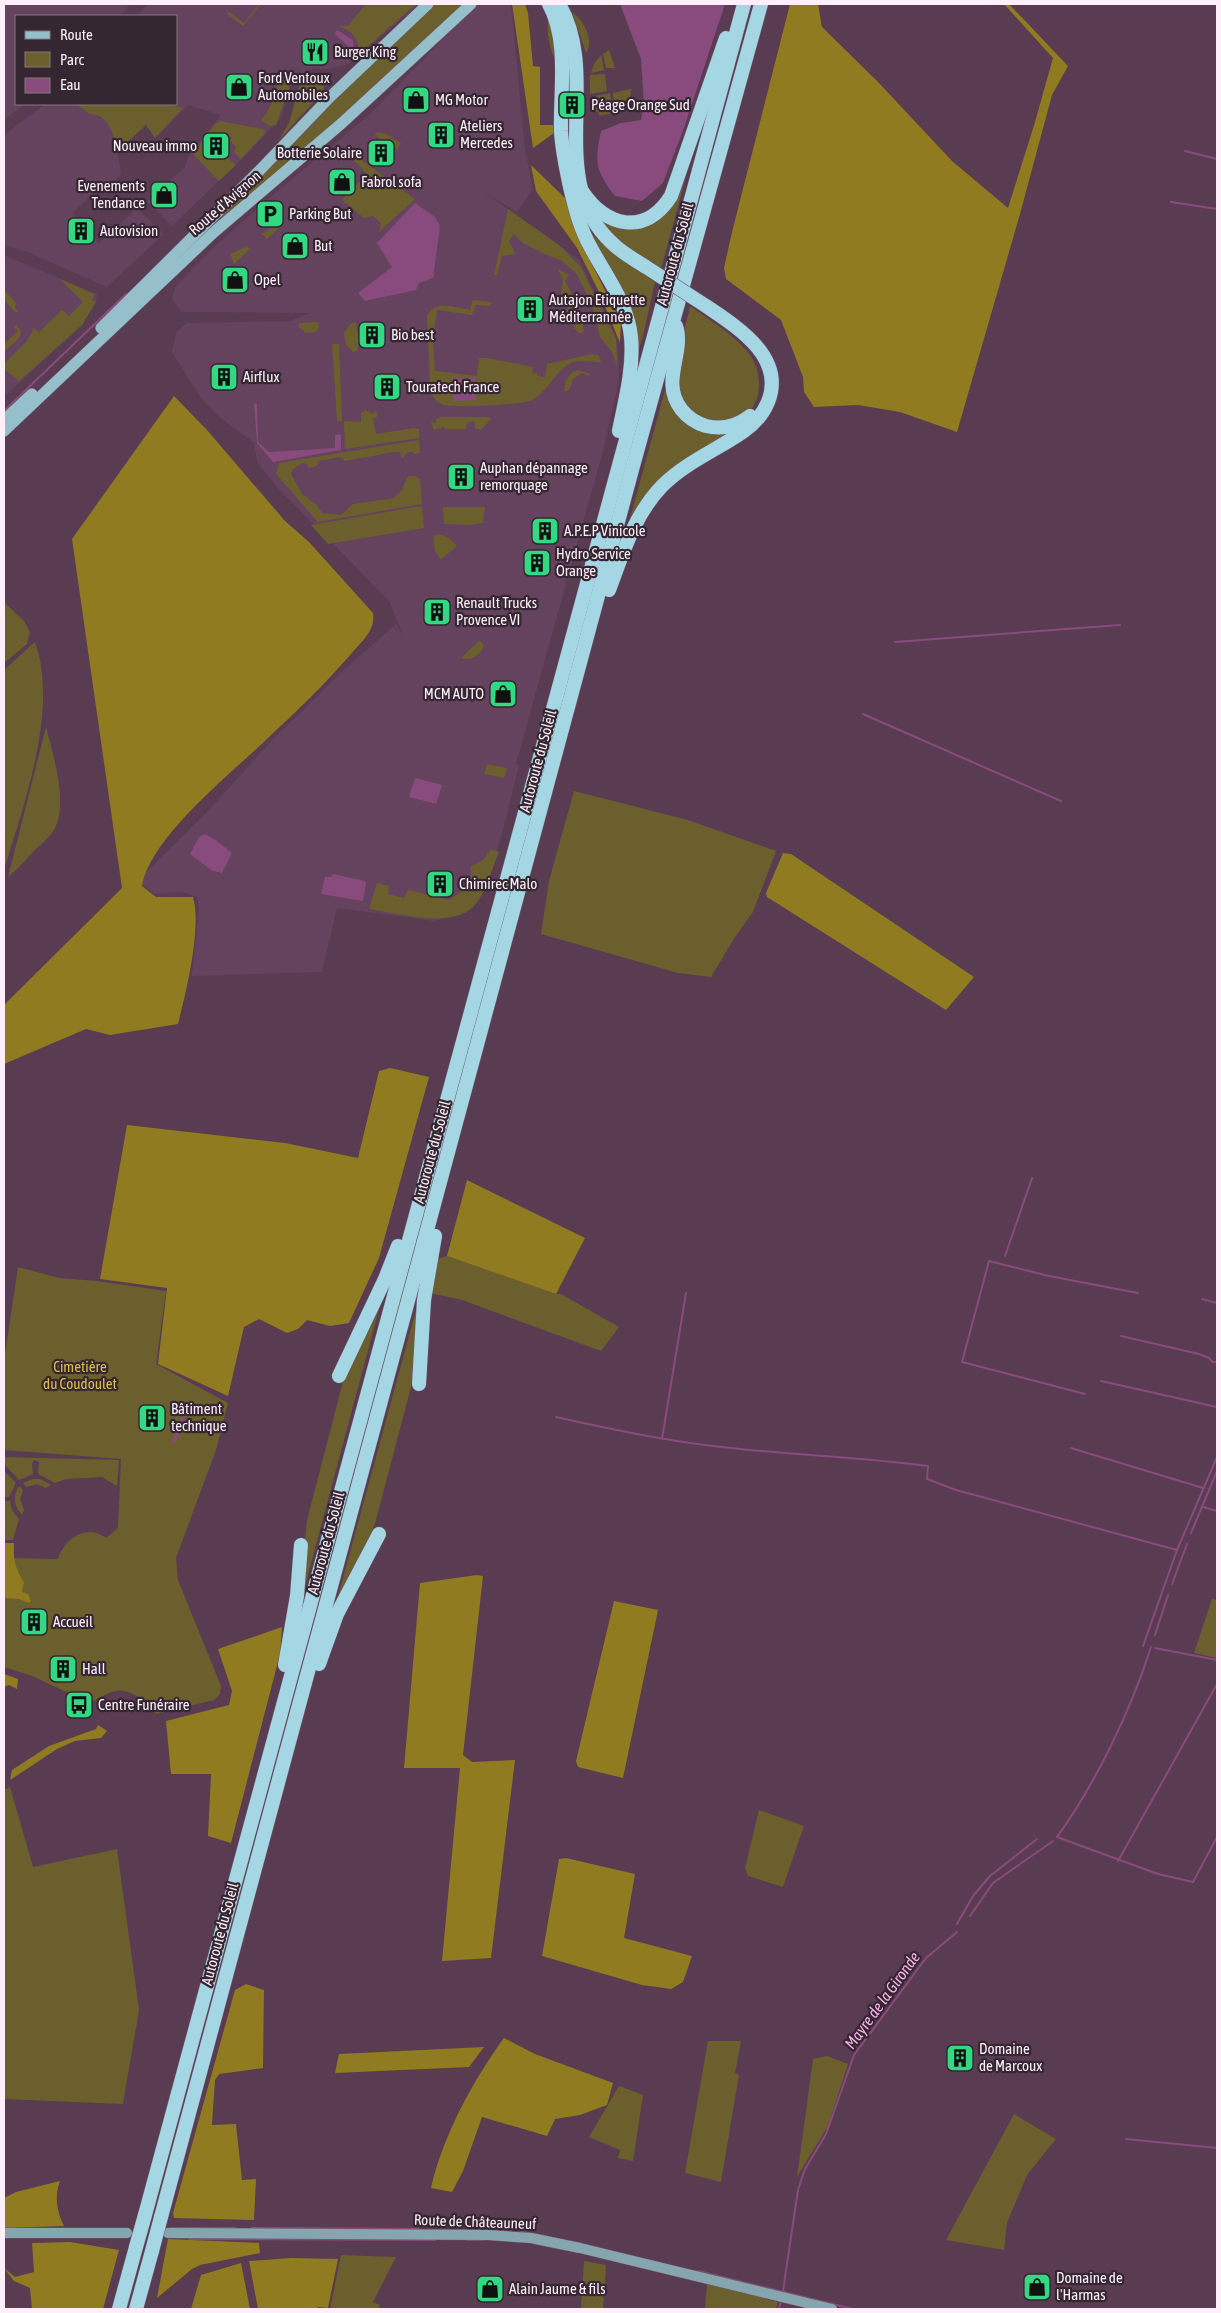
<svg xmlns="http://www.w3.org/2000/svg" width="1221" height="2313" viewBox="0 0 1221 2313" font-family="'Asap Condensed',sans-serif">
<rect width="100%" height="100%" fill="#593b52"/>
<!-- built -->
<g fill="#65425e">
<polygon points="4,4 130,4 120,16 16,16 16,104 25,104 4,120"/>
<polygon points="147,4 420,4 347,65 327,69 309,69 291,84 281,118 242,159 172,226 147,201 185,167 189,155 221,115 188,105 158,136 145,123 118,152 121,174 106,192 95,191 73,213 99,243 137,208 164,234 107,287 25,251 4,246 4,135 45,104 176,104 176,16 137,16"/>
<polygon points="477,4 511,4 525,149 533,190 517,212 483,192 579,259 617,338 619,371 618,385 603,451 521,746 516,764 519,765 502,834 485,888 473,906 457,916 433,921 337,908 322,972 192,976 199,909 197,897 182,892 155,894 142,885 146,872 206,813 274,738 346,668 396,624 403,635 389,601 278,488 257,462 254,443 222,419 200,397 172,352 176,332 187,323 290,321 311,313 182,312 172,300 175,287 216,245 273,195 370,114"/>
<polygon points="4,255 97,294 96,302 82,325 4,397"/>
</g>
<!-- green -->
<g fill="#6c5f2e">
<polygon points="259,4 261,4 243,26 227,14 229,12 244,23"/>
<path d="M366,4H416L356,57L359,50C357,36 352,31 338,26H348Z"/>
<polygon points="435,4 467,4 160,278 329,104"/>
<path d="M572,12C583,19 595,41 586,53Z"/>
<path d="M549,14L555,44L554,57C548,44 546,28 549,14Z"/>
<polygon points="609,50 615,68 606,68 603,54"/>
<polygon points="601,55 604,70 591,73 594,64"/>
<path d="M279,71L287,78L289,89L276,125L270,126L261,120C272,108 278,88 279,71Z"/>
<polygon points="605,74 607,91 590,94 590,75"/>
<polygon points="315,77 324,86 323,92 278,141 289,123 299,87 306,79"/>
<polygon points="631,89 630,100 614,101 613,93"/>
<polygon points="610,93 611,101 608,102 611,114 599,115 598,112 595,111 596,96"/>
<path d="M76,104H167L183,108L155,138L146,125L117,152C113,136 111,115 90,114Z"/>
<polygon points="220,121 263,129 266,132 241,159 234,152 236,147 230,141 232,138 224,132 210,143 212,148 208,152 214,157 217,154 222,159 228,158 236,165 219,181 193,154 214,125"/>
<polygon points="377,132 386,134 401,143 397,149 375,135"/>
<polygon points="695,143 661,269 613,237 598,218 658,218"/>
<polygon points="352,153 415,199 379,232 381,223 373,216 364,218 342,200 367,174 349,155"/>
<polygon points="508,209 559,245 581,267 616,339 617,366 612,352 600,337 591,302 576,273 562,261 540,252 523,243 514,234 509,241 515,254 502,256 497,275 494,275"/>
<polygon points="281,222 283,224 267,239 262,234"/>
<polygon points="584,226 603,245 655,282 643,336 634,364 634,341"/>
<polygon points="246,247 250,249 234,264 230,254"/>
<polygon points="558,269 569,275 565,281 579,309 584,330 582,333 579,333 574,328 572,319 566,317 569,298 561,294 563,280"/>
<polygon points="60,279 94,294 92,300 96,302 82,325 19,381 6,371 4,364 27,341 34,328 39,332 62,310 69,316 83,302"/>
<polygon points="4,290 16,303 15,308 18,311 16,313 4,300"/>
<path d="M473,300L492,302L490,306L476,305L472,315L437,310L433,340L435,371L477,376L479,358H487L533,367L532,372L537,373V376L545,377L547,364L592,354L598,355L601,362C592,362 578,359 571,363C555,371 548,392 532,400C524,405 454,408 444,405C436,402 431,396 430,388L427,316C436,299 453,307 470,310Z"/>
<path d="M690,306C710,320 731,333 747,351C763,369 765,405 741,418C718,430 690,419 680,396C671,374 685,330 690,306Z"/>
<polygon points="318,322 319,328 315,332 306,333 299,327 299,323"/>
<polygon points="356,322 359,343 357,351 353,352 346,345 344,333 350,324"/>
<polygon points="16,325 21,331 20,337 4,352 4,344 18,331 14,327"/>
<polygon points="332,344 339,344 342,422 337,421"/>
<path d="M579,370L590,374V376L582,373L573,379L569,390L564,392C566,381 567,372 579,370Z"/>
<polygon points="668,379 677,408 728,432 730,437 706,450 628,526"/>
<polygon points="366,410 372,414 376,411 378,416 373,419 376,434 413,428 419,429 419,438 345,449 344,421 361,422 361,413"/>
<polygon points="441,417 489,417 491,419 481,430 475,428 474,421 467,423 466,429 445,429 443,427 434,430 431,422 436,423 436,419"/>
<polygon points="419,440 420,453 414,454 413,452 408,452 402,458 400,452 394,452 345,461 341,457 318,461 318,465 309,468 307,464 302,463 293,469 291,474 303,495 317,505 322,513 341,515 353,504 394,498 402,490 408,476 415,476 420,479 422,504 318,522 276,474 279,463"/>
<polygon points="422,506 424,528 328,544 311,525"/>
<polygon points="443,507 485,507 483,523 471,525 444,524"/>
<path d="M439,534L449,538L457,546L441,559C434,552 433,546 434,536Z"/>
<polygon points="4,602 24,621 30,632 27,644 4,663"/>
<path d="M480,640L484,646C480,656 471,661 461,658Z"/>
<path d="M35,642C59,709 24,804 4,870V670Z"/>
<path d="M46,727C53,755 69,803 54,830C50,837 41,844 35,850C26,859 18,869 8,877Z"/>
<polygon points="487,764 507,768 504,778 485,774 484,776"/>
<polygon points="574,791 688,820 776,851 753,912 735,937 711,977 678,973 541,934 549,881"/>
<path d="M491,849L499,852C492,868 486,894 473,907C450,929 397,913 369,909L377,883L389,886L388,894L404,898L408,890L449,900C463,890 473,885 471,866L483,860Z"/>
<polygon points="447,1256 556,1294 561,1294 619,1327 601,1351 462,1300 430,1293 438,1259"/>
<path d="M18,1267L59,1278L97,1281L166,1291L156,1364L228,1403L216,1450L176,1558L178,1580L221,1686L220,1694L214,1700L156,1714C148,1704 130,1687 116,1691C108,1692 98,1699 90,1703L32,1676L4,1667V1558L58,1559C65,1538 86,1524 106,1538L118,1528L121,1459L4,1450V1361Z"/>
<polygon points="382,1298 301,1601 299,1600 307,1520 347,1366"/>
<polygon points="418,1303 411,1387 376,1520 369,1542 334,1611"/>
<polygon points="4,1457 119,1460 117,1486 102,1477 66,1479 55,1483 38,1474 39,1462 34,1460 32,1464 33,1474 19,1480 5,1465"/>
<polygon points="4,1471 16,1483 9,1497 4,1497"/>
<polygon points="33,1479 40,1479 51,1485 46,1488 37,1484 26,1487 23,1483"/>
<path d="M19,1486L23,1490L20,1499L24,1510L22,1515C14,1506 12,1497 19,1486Z"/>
<polygon points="4,1501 10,1501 12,1510 19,1519 13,1540 4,1540"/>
<polygon points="1212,1599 1217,1600 1217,1658 1194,1653"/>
<polygon points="10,1787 33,1867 117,1849 139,2010 123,2104 4,2099 4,1790"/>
<polygon points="759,1810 804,1826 783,1887 748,1876 745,1868"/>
<polygon points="708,2041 741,2041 735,2073 739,2075 721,2182 685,2173"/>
<polygon points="827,2056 848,2064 828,2126 797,2177 813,2059"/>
<polygon points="619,2086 643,2095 633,2161 618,2158 620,2150 589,2137"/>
<polygon points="1014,2114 1056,2139 1027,2175 1007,2223 1004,2250 946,2240"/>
<polygon points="341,2255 396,2257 373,2302 380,2305 378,2309 330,2309"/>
<polygon points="584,2261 606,2265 603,2309 581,2309"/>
<polygon points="707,2283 778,2302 776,2309 705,2309"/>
</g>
<!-- forest -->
<g fill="#907b21">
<polygon points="512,4 525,4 528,13 533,66 540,67 540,125 553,125 554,133 533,148"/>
<polygon points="790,4 818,4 822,27 879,83 952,161 1008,208 1035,122 1053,58 1004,4 1009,4 1068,66 1052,95 1020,214 957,432 900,412 858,405 814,407 804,392 803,377 781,320 726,279 724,268 732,232"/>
<polygon points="531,165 565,198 581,243 621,322 620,343 600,294 577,248 536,191"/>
<path d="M174,396L207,430L285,521L309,542L373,613C376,630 361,642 351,654C325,684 297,711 268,738C233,772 150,837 142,886L156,897H193C202,927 186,993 178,1024L110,1035L86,1029L4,1064V1005L122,888L72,539Z"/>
<polygon points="783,853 791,854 974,977 946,1010 767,897 766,893"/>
<polygon points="390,1068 429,1077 379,1258 349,1323 330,1326 307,1320 298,1329 287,1333 259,1319 244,1327 228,1396 158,1364 167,1288 100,1279 127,1125 285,1143 358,1158 379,1071"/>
<polygon points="467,1180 585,1238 556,1294 447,1256"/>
<path d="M4,1543H14C13,1558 15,1569 24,1582L22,1592L28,1594L31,1601L29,1603L19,1599L4,1598Z"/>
<polygon points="477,1575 483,1576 463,1755 472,1762 515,1760 491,1958 442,1961 460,1768 404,1768 420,1583"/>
<polygon points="614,1601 658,1610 623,1778 578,1767 576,1761"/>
<polygon points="282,1627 280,1654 231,1843 208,1836 211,1774 171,1774 166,1721 229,1705 232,1691 218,1649"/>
<polygon points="4,1674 18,1679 17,1689 9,1685 4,1687"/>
<polygon points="98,1725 107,1731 101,1738 75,1741 57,1749 10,1780 12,1770 49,1746 96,1729"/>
<polygon points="566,1858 635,1874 624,1938 692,1956 683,1982 671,1989 642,1985 542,1956 559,1859"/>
<polygon points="246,1984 264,1990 263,2068 219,2074 215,2080 212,2125 236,2124 242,2180 256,2179 254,2220 174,2218 173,2213 235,1990"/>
<path d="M504,2038L535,2054L613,2083L607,2105L580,2115L555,2119L547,2136L482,2117L463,2171L452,2192L431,2188C442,2138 473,2080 504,2038Z"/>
<polygon points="484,2047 469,2067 335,2073 339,2054"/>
<path d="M60,2181C54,2196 57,2212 64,2226L4,2228V2198L16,2192Z"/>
<polygon points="168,2239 259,2243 260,2253 200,2265 192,2269 157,2298"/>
<polygon points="70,2242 119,2250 103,2309 32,2309 30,2288 14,2281 4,2268 15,2277 34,2272 32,2243"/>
<polygon points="291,2258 338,2259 328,2308 318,2307 317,2309 258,2309 249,2261"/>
<polygon points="241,2263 250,2309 191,2309 201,2275"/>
</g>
<!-- water -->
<g fill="#894b7d">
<path d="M620,4H725L684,128L663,183L642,201L615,196C596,171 594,163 601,131L621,123L641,120L644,104L641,59Z"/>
<polygon points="337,30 353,40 354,51 348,52 348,46 335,34"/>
<polygon points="415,203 435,217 440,226 433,278 419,283 416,290 365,301 358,293 392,267 377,243"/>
<polygon points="452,378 475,378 476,400 453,401"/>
<polygon points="254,403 257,404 258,442 269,452 335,448 335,435 341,434 341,450 273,462 257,443"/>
<polygon points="415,778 442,785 436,804 409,797"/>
<polygon points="205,834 214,839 232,853 222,873 211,870 190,854 199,837"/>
<polygon points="333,874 365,881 366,884 363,901 321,894 325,877 331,877"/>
<polygon points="185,1406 188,1408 175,1444 172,1442"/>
</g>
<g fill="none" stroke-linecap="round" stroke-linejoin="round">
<!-- stream -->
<g stroke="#894b7d" stroke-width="2">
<polyline points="1215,4 1217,4"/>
<polyline points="1185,151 1217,159"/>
<polyline points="1171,202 1217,209"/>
<polyline points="4,411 126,294"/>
<polyline points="895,642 1120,625"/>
<polyline points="863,714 1061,801"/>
<polyline points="1005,1256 1032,1178"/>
<polyline points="1202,1299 1217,1303"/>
<polyline points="1121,1336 1199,1354 1209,1358 1213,1362 1217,1362"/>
<polyline points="1101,1381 1217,1407"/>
<polyline points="1085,1394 962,1362 989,1261 1049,1276 1138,1293"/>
<path d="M556,1417C605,1428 655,1439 705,1445C779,1455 854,1456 928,1466L927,1479L956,1490L1177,1550"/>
<polyline points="662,1439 686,1293"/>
<polyline points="1071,1448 1203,1488"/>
<polyline points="1203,1507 1217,1511"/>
<polyline points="1191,1533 1217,1471"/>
<polyline points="1172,1584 1187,1544"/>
<polyline points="1155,1635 1168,1595"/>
<polyline points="1143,1646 1177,1550 1217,1457"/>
<path d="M1151,1647C1131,1710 1096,1783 1057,1837L1158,1874L1193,1882L1217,1837"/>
<polyline points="1155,1648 1217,1660"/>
<polyline points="1118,1861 1217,1684"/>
<polyline points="970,1916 993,1883 1053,1841"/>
<polyline points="957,1924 973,1896 990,1876 1037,1839"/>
<polyline points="1126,2139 1217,2148"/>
<polyline points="170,2228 235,2228"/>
<polyline points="252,2228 419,2229"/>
<polyline points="428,2230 511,2231"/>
<polyline points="521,2232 529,2233"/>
<polyline points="534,2234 546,2236"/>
<polyline points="189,2239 435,2240"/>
<polyline points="467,2240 483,2240"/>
<polyline points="698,2271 853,2309"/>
<polyline points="783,2291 798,2190 805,2169 826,2134 854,2055 926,1958 957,1932"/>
<polyline points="779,2309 781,2301"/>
</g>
<defs>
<g id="secondary">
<polyline points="4,2233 127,2233"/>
<polyline points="168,2233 488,2235 531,2238 580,2248 832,2309"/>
</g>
<g id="primary">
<polyline points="101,328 261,169 330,97 428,4"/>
<polyline points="4,420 32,394"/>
<polyline points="4,431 213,233 342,123 471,4"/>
</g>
<g id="motorway">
<path d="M549,4C569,41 560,90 561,131C562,150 566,168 570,187C575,208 580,229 591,248C606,276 628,304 631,337C634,368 625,401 619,431"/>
<path d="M559,4C602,77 544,180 612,243C622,253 635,260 646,267"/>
<path d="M582,191C606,228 646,236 671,196L726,38"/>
<path d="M676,326C685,353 660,381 681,409C688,418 696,423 706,426C723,430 737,426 750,416"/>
<path d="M609,590C623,553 634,515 662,486C686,462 717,450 744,431C754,424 763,414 768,402C786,357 737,327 706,306"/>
<polyline points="339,1376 385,1279 398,1246"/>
<polyline points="419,1384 424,1300 435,1236"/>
<polyline points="319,1664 337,1614 379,1534"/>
<polyline points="285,1665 297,1596 301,1545"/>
<polyline points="145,2215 744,4"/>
<polyline points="161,2217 633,466 761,4"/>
<polyline points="119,2309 136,2247"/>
<polyline points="136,2309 152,2251"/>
</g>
</defs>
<!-- secondary casing -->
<use href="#secondary" stroke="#74586d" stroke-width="11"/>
<!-- primary casing -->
<use href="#primary" stroke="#74586d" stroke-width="12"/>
<!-- motorway casing -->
<use href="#motorway" stroke="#74586d" stroke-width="15"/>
<!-- secondary -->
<use href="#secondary" stroke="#85a6ae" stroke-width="10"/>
<!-- primary -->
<use href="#primary" stroke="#95bfca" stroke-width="11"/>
<!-- motorway -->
<use href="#motorway" stroke="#a4d7e3" stroke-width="14"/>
<defs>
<g id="motorway-bridge">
<polyline points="646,267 706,306"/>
<polyline points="136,2247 145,2215"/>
<polyline points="152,2251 161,2217"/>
</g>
</defs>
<!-- motorway-bridge casing -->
<use href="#motorway-bridge" stroke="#74586d" stroke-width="15" stroke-linecap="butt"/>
<!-- motorway-bridge -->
<use href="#motorway-bridge" stroke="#a4d7e3" stroke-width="14"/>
</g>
<!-- icons -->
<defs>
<symbol id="restaurant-square" viewBox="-11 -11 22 22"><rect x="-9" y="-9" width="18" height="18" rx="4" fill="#32d882" stroke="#352732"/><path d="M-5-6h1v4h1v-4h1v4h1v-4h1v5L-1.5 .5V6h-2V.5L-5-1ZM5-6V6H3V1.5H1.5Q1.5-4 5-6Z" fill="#111"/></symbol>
<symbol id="shop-square" viewBox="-11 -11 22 22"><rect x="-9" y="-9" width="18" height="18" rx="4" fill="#32d882" stroke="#352732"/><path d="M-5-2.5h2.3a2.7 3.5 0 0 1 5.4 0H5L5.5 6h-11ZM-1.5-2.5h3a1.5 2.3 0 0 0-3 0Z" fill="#111"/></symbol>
<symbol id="building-square" viewBox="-11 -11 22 22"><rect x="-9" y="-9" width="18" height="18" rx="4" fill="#32d882" stroke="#352732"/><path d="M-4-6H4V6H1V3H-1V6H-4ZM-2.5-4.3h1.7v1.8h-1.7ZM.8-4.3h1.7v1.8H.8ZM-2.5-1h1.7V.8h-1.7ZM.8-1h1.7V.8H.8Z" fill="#111"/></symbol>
<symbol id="parking-square" viewBox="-11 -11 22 22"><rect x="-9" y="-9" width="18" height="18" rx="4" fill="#32d882" stroke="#352732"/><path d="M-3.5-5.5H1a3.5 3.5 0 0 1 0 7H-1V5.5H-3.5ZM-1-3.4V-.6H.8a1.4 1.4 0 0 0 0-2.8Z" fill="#111"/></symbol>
<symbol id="bus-square" viewBox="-11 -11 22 22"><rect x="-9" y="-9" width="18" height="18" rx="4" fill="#32d882" stroke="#352732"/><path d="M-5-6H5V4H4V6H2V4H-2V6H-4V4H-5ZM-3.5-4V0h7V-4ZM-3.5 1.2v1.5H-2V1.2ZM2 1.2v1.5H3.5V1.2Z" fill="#111"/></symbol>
</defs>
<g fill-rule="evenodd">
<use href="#restaurant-square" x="299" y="36" width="32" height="32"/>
<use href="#shop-square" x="223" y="71" width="32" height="32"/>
<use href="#shop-square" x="400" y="84" width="32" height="32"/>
<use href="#building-square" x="556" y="89" width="32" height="32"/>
<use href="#building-square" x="425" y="119" width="32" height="32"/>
<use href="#building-square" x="200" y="130" width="32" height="32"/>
<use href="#building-square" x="365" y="137" width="32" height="32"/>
<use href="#shop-square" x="326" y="166" width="32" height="32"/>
<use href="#shop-square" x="148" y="179" width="32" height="32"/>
<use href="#parking-square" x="254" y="198" width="32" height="32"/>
<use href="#building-square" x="65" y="215" width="32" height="32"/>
<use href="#shop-square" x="279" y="230" width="32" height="32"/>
<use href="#shop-square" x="219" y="264" width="32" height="32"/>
<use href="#building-square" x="514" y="293" width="32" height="32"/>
<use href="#building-square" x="356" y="319" width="32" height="32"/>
<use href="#building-square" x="208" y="361" width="32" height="32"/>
<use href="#building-square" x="371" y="371" width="32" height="32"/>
<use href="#building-square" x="445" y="461" width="32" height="32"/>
<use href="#building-square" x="529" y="515" width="32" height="32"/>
<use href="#building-square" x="521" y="547" width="32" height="32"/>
<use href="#building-square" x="421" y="596" width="32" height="32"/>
<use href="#shop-square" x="487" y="678" width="32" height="32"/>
<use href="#building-square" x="424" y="868" width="32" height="32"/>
<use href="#building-square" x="136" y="1402" width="32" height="32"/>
<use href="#building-square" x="18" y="1606" width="32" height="32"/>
<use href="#building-square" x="47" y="1653" width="32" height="32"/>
<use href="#bus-square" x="63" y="1689" width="32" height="32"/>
<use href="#building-square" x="944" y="2042" width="32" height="32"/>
<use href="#shop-square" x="1021" y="2271" width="32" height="32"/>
<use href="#shop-square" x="474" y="2273" width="32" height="32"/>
</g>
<g text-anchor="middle" stroke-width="4.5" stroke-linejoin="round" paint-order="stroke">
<!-- poi labels -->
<g font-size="15" fill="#ffeffb" stroke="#352732" text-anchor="start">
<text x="334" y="57">Burger King</text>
<text x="258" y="83">Ford Ventoux<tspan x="258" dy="17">Automobiles</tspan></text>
<text x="435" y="105">MG Motor</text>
<text x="591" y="110">Péage Orange Sud</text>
<text x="460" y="131">Ateliers<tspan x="460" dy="17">Mercedes</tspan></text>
<text x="197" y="151" text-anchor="end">Nouveau immo</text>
<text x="362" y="158" text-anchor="end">Botterie Solaire</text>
<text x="361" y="187">Fabrol sofa</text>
<text x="145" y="191" text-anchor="end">Evenements<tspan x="145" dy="17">Tendance</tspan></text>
<text x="289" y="219">Parking But</text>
<text x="100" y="236">Autovision</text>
<text x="314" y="251">But</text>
<text x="254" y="285">Opel</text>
<text x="549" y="305">Autajon Etiquette<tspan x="549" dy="17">Méditerrannée</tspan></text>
<text x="391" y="340">Bio best</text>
<text x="243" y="382">Airflux</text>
<text x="406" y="392">Touratech France</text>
<text x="480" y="473">Auphan dépannage<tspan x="480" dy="17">remorquage</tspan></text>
<text x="564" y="536">A.P.E.P Vinicole</text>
<text x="556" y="559">Hydro Service<tspan x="556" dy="17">Orange</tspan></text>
<text x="456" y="608">Renault Trucks<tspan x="456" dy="17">Provence VI</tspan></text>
<text x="484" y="699" text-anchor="end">MCM AUTO</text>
<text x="459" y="889">Chimirec Malo</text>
<text x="171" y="1414">Bâtiment<tspan x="171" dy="17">technique</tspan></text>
<text x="53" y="1627">Accueil</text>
<text x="82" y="1674">Hall</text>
<text x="98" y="1710">Centre Funéraire</text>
<text x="979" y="2054">Domaine<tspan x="979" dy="17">de Marcoux</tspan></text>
<text x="1056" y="2283">Domaine de<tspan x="1056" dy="17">l'Harmas</tspan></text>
<text x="509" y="2294">Alain Jaume &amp; fils</text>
</g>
<!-- street labels -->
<g font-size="15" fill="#ffeffb" stroke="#352732">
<text transform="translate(225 203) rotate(-41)" y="5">Route d'Avignon</text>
<text transform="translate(675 254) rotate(-75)" y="5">Autoroute du Soleil</text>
<text transform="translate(538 761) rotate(-75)" y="5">Autoroute du Soleil</text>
<text transform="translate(432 1152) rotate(-75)" y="5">Autoroute du Soleil</text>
<text transform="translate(326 1543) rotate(-75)" y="5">Autoroute du Soleil</text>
<text transform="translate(220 1934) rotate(-75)" y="5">Autoroute du Soleil</text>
<text transform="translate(475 2222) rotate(2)" y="5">Route de Châteauneuf</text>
</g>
<!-- park labels -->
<g font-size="15" fill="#dcbe49" stroke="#352732">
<text x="80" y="1372">Cimetière<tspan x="80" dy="17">du Coudoulet</tspan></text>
</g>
<!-- water labels -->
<g font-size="16" font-style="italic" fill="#f9b0e9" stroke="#352732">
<text transform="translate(882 2000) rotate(-54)" y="6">Mayre de la Gironde</text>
</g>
</g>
<!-- border -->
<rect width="1221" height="2313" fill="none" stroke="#ffeffb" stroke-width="10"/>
<!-- legend -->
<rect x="15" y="15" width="162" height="90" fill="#352732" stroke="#867782"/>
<rect x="25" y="31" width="25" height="8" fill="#95bfca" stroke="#867782"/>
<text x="60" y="40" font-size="15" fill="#ffeffb">Route</text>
<rect x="25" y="52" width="25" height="15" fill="#6c5f2e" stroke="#867782"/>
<text x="60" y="65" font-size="15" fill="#ffeffb">Parc</text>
<rect x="25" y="78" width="25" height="15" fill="#894b7d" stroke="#867782"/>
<text x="60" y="90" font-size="15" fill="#ffeffb">Eau</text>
</svg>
